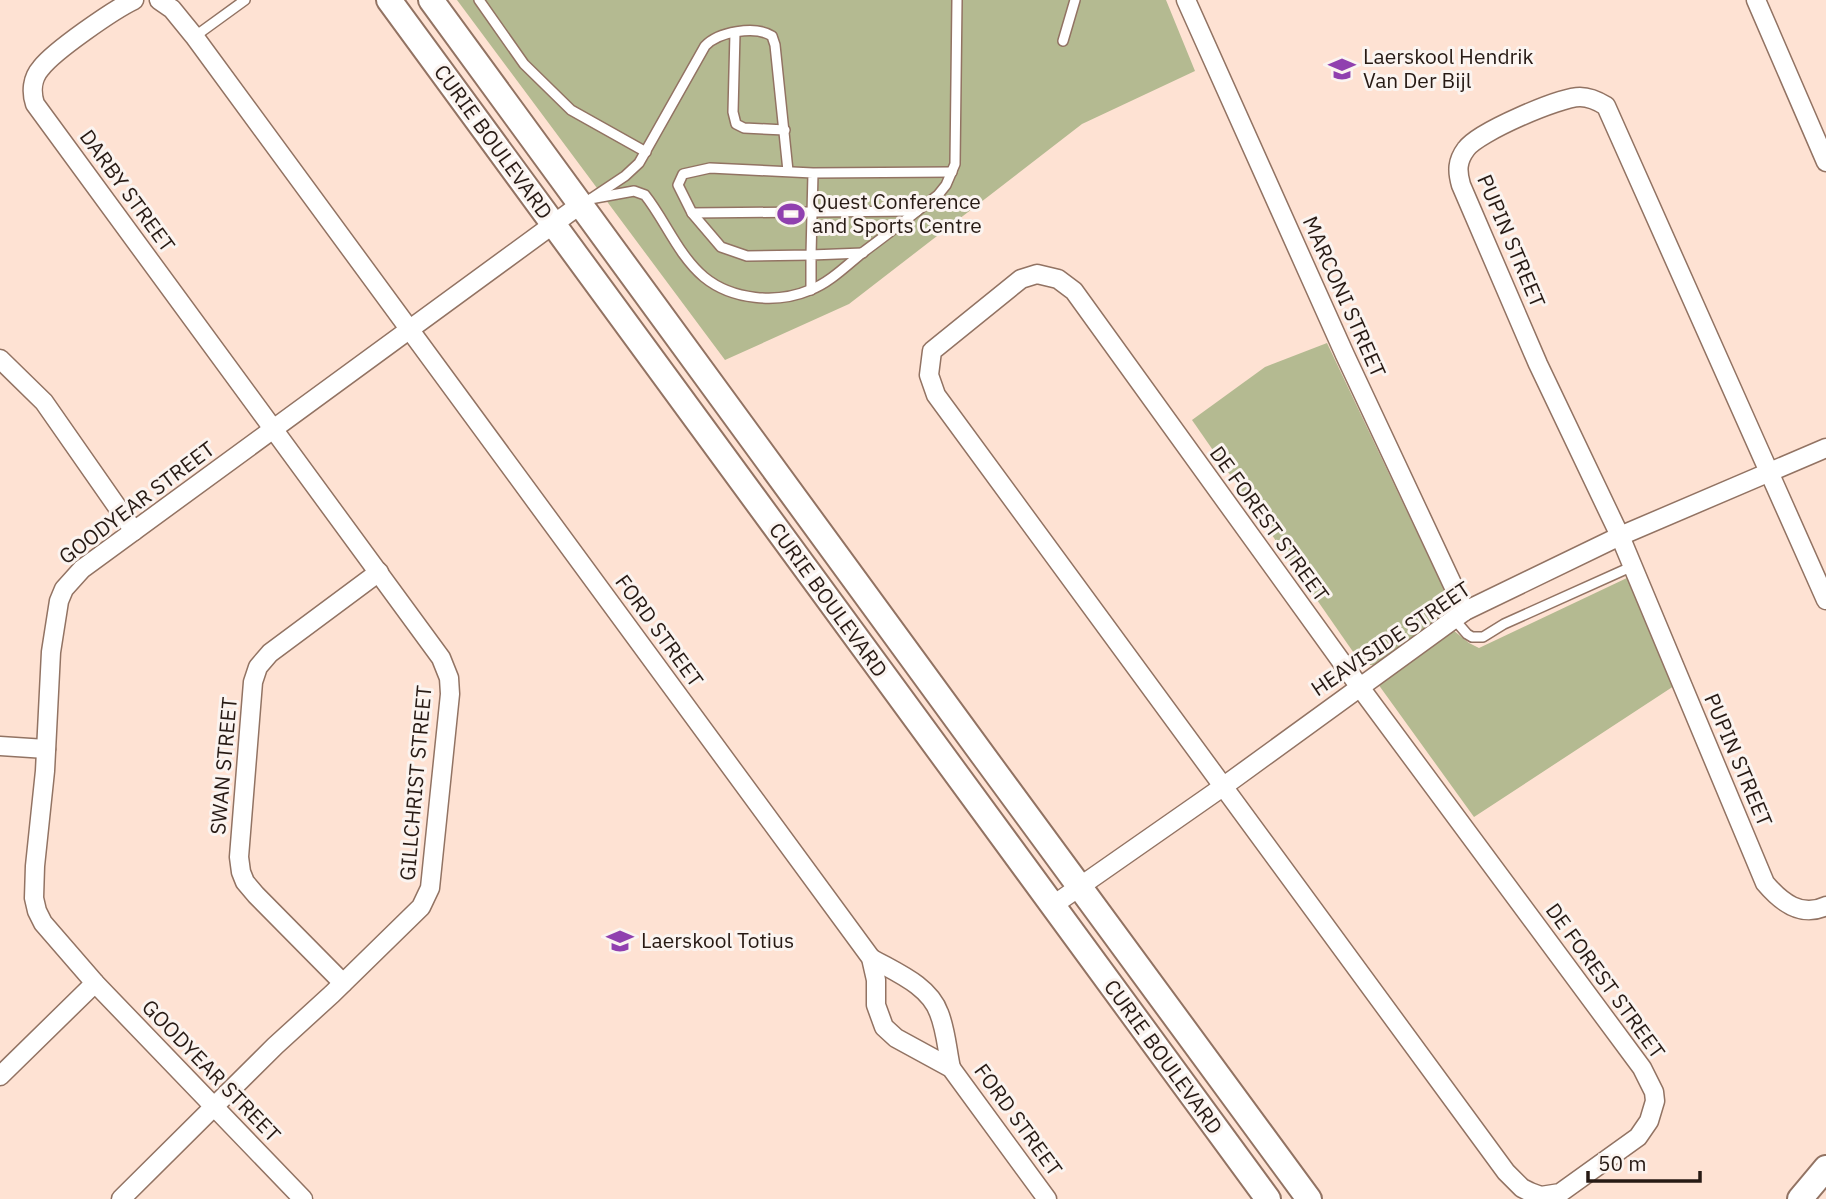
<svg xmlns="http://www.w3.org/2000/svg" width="1826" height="1199" viewBox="0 0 1826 1199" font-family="'IBM Plex Sans',sans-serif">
<rect width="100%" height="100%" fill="#fee2d3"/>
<!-- green -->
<g fill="#b4ba91">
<polygon points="457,0 1166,0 1195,71 1082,124 849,304 725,360"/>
<polygon points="1327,343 1448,598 1448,610 1444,618 1380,665 1369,665 1358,659 1192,420 1265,367"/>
<polygon points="1629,577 1677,684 1474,817 1378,684 1453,630 1469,643 1479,648"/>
</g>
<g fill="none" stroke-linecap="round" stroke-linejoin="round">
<defs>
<g id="lane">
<polyline points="479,0 524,64 571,110 646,152"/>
<polyline points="735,33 733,112 736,124 744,128 785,130"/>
<polyline points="194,37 245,0"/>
<polyline points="1063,41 1075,0"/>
<polyline points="813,173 811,255 747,256 721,247 692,213 678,185 683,174 710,168 813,173 952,172"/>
<path d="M592,198L625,176L639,163L705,46C718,32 755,25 772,36L775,45L788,171"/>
<path d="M590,199L634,191L645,195C665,220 678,255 704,277C732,300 777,304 810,290C829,283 846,266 862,253C888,234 913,214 938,195L946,185L955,164L957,0"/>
<polyline points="692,213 917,211"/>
<polyline points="811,290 811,255 863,253"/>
<polyline points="1454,619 1467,634 1472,637 1483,637 1504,624 1633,566"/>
</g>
<g id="street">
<polyline points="159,0 172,9 194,36 871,958 876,980 876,1005 884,1027 896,1038 951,1068 1047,1199"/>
<polyline points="1186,0 1345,355 1465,611"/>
<polyline points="1756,0 1826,162"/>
<polygon points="1037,274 1058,279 1074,291 1359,686 1642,1068 1654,1092 1655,1101 1649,1121 1638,1137 1560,1193 1541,1196 1530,1192 1522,1188 1506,1172 936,395 929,375 932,351 1021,279"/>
<polyline points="0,359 44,402 134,531"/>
<path d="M1826,600L1606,106C1598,101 1590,97 1580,97C1560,97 1478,132 1466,149C1457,161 1457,171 1461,185L1538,364L1620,536L1765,883C1781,902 1801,918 1826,906"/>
<polyline points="0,746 46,749"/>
<polyline points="1052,906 1224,786 1465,611 1620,536 1826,448"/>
<path d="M871,958C895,972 929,985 939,1013C946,1030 947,1050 951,1068"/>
<polyline points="343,983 256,895 245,882 241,872 239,857 253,682 258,667 270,653 379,572"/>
<polyline points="0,1076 95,983"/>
<path d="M121,1199L275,1046L332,994L421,907L430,888L450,694L449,678L441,658L35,104C31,92 32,78 41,68C54,51 113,10 134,0"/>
<polyline points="303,1199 95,983 43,923 37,911 34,898 35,866 45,771 51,652 59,601 64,589 82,569 581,204"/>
</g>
<g id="secondary">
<polyline points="389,0 1268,1199"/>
<path d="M431,0C725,399 1014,801 1309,1199"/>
<polyline points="1800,1199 1826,1168"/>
</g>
</defs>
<!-- lane casing -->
<use href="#lane" stroke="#927363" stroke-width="12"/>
<!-- street casing -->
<use href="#street" stroke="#927363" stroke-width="21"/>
<!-- secondary casing -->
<use href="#secondary" stroke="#927363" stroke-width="28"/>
<!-- lane -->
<use href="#lane" stroke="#fff" stroke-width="9"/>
<!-- street -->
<use href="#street" stroke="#fff" stroke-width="18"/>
<!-- secondary -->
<use href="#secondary" stroke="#fff" stroke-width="24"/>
</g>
<!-- icons -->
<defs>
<symbol id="school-bare" viewBox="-9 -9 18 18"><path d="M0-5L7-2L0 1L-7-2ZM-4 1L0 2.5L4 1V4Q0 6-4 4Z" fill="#9040af" stroke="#fbf4f0" stroke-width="2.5" paint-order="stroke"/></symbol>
<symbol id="stadium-bare" viewBox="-9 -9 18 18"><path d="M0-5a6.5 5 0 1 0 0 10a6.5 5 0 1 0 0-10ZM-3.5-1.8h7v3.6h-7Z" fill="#9040af" stroke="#fbf4f0" stroke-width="2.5" paint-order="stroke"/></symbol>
</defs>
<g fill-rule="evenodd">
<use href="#school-bare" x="1323" y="50" width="38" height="38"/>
<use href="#stadium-bare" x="772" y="195" width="38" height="38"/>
<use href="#school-bare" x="601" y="922" width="38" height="38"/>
</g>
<g text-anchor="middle" stroke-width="6" stroke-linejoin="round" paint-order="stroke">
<!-- poi labels -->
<g font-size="21" fill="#271a14" stroke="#fbf4f0" text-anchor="start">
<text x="1363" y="64">Laerskool Hendrik<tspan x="1363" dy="24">Van Der Bijl</tspan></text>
<text x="812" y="209">Quest Conference<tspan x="812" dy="24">and Sports Centre</tspan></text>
<text x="641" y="948">Laerskool Totius</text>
</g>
<!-- street labels -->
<g font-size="21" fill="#271a14" stroke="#fbf4f0">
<text transform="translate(493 142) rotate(54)" y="7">CURIE BOULEVARD</text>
<text transform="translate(127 191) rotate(54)" y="7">DARBY STREET</text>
<text transform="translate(1511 241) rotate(67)" y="7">PUPIN STREET</text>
<text transform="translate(1344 297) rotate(66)" y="7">MARCONI STREET</text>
<text transform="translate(137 503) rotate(-37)" y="7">GOODYEAR STREET</text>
<text transform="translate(1269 524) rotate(54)" y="7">DE FOREST STREET</text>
<text transform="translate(828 600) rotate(54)" y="7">CURIE BOULEVARD</text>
<text transform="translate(659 631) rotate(54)" y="7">FORD STREET</text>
<text transform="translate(1391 639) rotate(-34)" y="7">HEAVISIDE STREET</text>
<text transform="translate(1738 760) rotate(67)" y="7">PUPIN STREET</text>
<text transform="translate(224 766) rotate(-85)" y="7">SWAN STREET</text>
<text transform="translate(416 783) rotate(-85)" y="7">GILLCHRIST STREET</text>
<text transform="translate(1605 981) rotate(54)" y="7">DE FOREST STREET</text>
<text transform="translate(1163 1057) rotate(54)" y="7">CURIE BOULEVARD</text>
<text transform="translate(211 1071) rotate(46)" y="7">GOODYEAR STREET</text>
<text transform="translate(1018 1120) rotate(54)" y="7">FORD STREET</text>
</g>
</g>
<!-- scale -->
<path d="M1588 1171v10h112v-10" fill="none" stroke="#271a14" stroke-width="3.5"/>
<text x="1598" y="1171" font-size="21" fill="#271a14" stroke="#fbf4f0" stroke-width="5" paint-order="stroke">50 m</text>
</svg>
